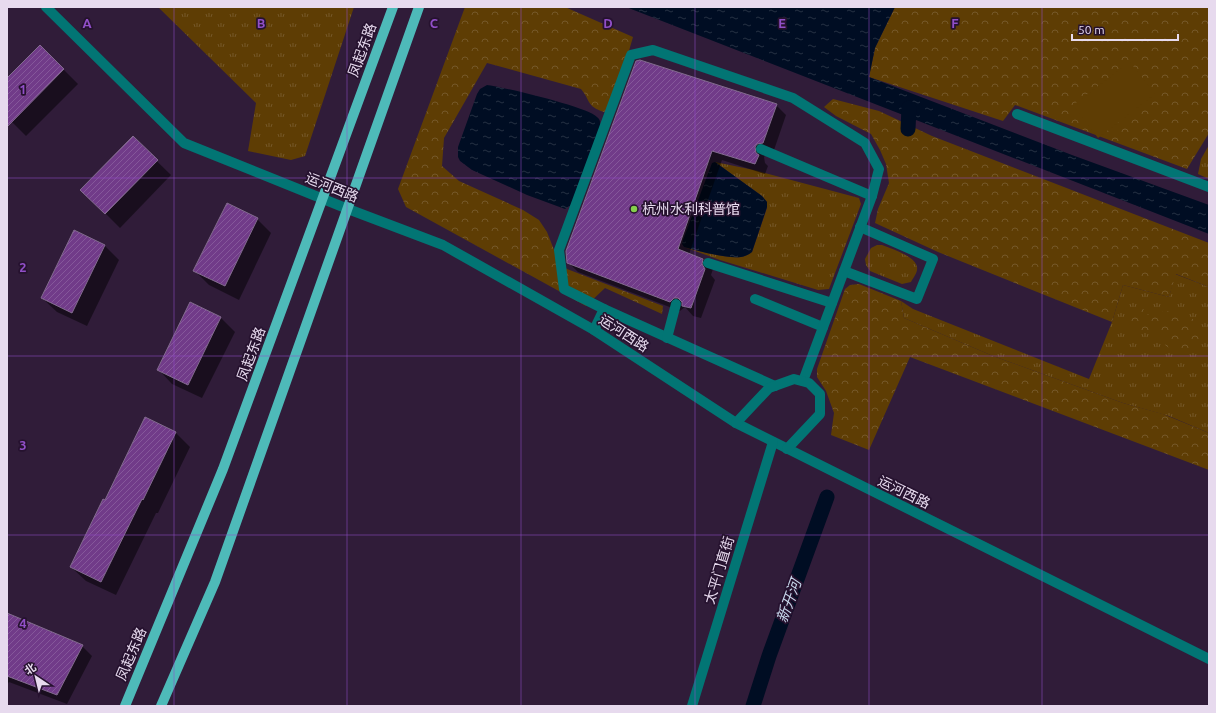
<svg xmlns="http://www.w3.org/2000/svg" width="1216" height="713" viewBox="0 0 1216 713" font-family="Ubuntu,'Noto Sans SC',sans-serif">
<defs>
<pattern id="grass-tufts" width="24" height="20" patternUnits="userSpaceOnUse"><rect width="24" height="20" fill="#5e3d04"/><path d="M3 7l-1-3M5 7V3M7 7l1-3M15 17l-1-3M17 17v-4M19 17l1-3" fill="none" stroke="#755829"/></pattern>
<pattern id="forest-crowns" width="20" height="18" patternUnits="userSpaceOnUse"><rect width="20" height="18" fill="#5e3d04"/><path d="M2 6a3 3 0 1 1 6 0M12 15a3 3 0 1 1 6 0" fill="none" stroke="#755829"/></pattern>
<pattern id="water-ripples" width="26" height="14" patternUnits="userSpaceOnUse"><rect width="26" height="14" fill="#000d23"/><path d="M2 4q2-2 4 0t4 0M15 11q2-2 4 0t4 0" fill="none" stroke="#253043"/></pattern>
<pattern id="building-hatch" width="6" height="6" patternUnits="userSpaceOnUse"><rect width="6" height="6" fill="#713b89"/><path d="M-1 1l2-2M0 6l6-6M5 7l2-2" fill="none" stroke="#85579a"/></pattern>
</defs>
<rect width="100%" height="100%" fill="#301c39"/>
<!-- grass -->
<g fill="url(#grass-tufts)">
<polygon points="158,7 354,7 305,156 291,160 248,151 256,103"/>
<polygon points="1209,145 1209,179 1198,174 1201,159"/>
<path d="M715,162L754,170L859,198L861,204L829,289L818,290L720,260L684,247C699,251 727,259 741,257C746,256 748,254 752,252L767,208V202L762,196Z"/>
<path d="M877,245H882C892,249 915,256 917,267C918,273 913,278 911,282L902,284L870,271L866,265L865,259L871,248Z"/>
<polygon points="1175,274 1209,287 1209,433 1169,416 1123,403 993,356 904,318 901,301 913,309 1089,379 1112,322 1123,285 1169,297"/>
</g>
<!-- forest -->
<g fill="url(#forest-crowns)">
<path d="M465,7H565L633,37L626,61L609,109L604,112C586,106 591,101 581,89L487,63L444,138L442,166L459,181L523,210L539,220L547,232L558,260L567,269L663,306L662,314L605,288L586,306L406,207L398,189Z"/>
<polygon points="895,7 1205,7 1209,8 1209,133 1187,169 1015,105 1003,121 869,77 875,48"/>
<polygon points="833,99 879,111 932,136 1209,243 1209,287 1176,274 1169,297 1123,285 1112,322 938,252 875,223 878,209 889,183 886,164 880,150 871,134 836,116 824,107"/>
<polygon points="859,284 901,301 904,318 993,356 1123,403 1163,414 1209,433 1209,470 910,357 869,450 831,435 834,413 826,391 817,377 817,369 845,289 850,285"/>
<polygon points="1140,305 1151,319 1164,311 1186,313 1196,322 1202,340 1197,352 1179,354 1166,346 1159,336 1147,331 1131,331 1126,319 1130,312"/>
</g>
<!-- pitch -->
<polygon fill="#5e3d04" points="1130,62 1155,94 1098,138 1073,105"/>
<!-- water -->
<g fill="url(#water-ripples)">
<polygon points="626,7 895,7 875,48 869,77 1072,155 1209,205 1209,234"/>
<path d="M487,85C503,87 588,107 597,117C601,120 600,123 600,128L571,205L565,209L527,195L472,170L460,161L458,157V147L477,94L480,89Z"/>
<path d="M715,162L762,196L767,202V207L752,252C748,255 746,256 741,257C727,259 699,251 684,247L682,244L683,240L712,163Z"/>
</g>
<!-- shadow -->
<g fill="#0007">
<polygon points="40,46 78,84 26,136 7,117 7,80"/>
<polygon points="776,105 786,115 773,153 767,153 764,157 765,163 768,166 765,174 722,160 689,254 703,259 713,269 711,275 715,280 701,318 693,316 685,307 680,311 578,272 568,262 567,251"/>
<polygon points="133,138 171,175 120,228 82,190"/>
<polygon points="257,219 271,233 239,300 209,285 195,271"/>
<polygon points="75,231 105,246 119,260 87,326 57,312 42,298"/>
<polygon points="220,317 235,332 202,398 172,384 158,369"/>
<polygon points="146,418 176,433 190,447 158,513 156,513 116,595 86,581 71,567 105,501"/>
<polygon points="7,614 82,646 92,656 67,704 9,682 7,685"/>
</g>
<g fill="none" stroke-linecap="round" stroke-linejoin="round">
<!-- canal -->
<g stroke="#000d23" stroke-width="15">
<polyline points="908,129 909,108"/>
<polyline points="753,706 769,656 827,497"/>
</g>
</g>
<!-- building -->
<g fill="url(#building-hatch)" stroke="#826b8e">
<polygon points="40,45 64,69 7,127 7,78"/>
<polygon points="640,60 777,104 763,143 757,144 755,147 756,153 759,155 755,164 712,151 678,249 703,259 702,264 705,269 691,308 682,306 682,302 678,298 674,298 670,302 567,263 566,251 636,61"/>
<polygon points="133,136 158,160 105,214 80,190"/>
<polygon points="227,203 258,218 225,286 193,271"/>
<polygon points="74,230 105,245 72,313 41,298"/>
<polygon points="190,302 221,317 188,385 157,370"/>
<polygon points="145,417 176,432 143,500 142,499 101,582 70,567 103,499 105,500"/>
<polygon points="7,613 83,645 57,695 7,676"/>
</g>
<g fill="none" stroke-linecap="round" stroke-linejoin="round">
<!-- minor -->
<g stroke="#027574" stroke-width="10">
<polyline points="46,7 184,143 348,209 443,245 594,330 736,423 1209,659"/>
<polyline points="1017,114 1209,187"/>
<polyline points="761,149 872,196"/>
<polyline points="708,263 832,303"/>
<polyline points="844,271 917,299 933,259 860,227"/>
<polyline points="755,299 823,327"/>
<polyline points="604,309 564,289 559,250 631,55 653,50 793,98 865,143 879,169 872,196 803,381"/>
<polyline points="594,330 604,309 775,386"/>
<polyline points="667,338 676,304"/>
<polyline points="736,423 769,388 794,379 809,383 820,394 820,414 787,449"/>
<polyline points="692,706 773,442"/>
</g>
<!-- major -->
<g stroke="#4ebab9" stroke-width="10">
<polyline points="125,706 223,469 393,7"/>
<polyline points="161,706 215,582 419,7"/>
</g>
</g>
<!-- grid -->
<path fill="none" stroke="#914fc8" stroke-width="1" stroke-opacity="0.55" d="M174,7V706M347,7V706M521,7V706M695,7V706M869,7V706M1042,7V706M7,178H1209M7,356H1209M7,535H1209"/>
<!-- markers -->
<circle fill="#85cf4c" stroke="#26122f" stroke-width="1.5" cx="634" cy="209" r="4"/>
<g text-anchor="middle" stroke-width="3.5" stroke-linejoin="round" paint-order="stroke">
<!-- street labels -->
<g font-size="14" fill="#e7daee" stroke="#26122f">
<text transform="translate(362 50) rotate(-70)" y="5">凤起东路</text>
<text transform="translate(332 187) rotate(22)" y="5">运河西路</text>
<text transform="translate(624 333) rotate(33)" y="5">运河西路</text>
<text transform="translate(251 354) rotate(-70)" y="5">凤起东路</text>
<text transform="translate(904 492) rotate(26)" y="5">运河西路</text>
<text transform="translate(719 570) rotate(-73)" y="5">太平门直街</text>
<text transform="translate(131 654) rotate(-67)" y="5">凤起东路</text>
</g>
<!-- poi labels -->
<g font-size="14" fill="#e7daee" stroke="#26122f" text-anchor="start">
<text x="642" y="214">杭州水利科普馆</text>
</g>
<!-- water labels -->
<g font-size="15" font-style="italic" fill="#c6d6ea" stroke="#26122f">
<text transform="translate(789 601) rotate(-70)" y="5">新开河</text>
</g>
</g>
<g font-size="13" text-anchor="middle" font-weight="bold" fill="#914fc8" stroke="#26122f" stroke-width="3.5" stroke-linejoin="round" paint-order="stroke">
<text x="87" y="28">A</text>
<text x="261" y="28">B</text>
<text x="434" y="28">C</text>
<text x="608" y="28">D</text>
<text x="782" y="28">E</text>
<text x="955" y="28">F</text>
<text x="23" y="94">1</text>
<text x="23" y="272">2</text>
<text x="23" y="450">3</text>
<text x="23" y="628">4</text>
</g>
<!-- border -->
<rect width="1216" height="713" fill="none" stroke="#e7daee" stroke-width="16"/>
<!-- north arrow -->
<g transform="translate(36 677) rotate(325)" stroke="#26122f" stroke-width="3" paint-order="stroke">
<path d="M0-3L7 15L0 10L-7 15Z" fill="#e7daee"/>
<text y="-6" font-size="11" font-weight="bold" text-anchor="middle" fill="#e7daee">北</text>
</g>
<!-- scale -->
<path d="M1072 34v6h106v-6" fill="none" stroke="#e7daee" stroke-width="2"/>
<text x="1078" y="34" font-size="12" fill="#e7daee" stroke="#26122f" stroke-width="3" paint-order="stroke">50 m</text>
</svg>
